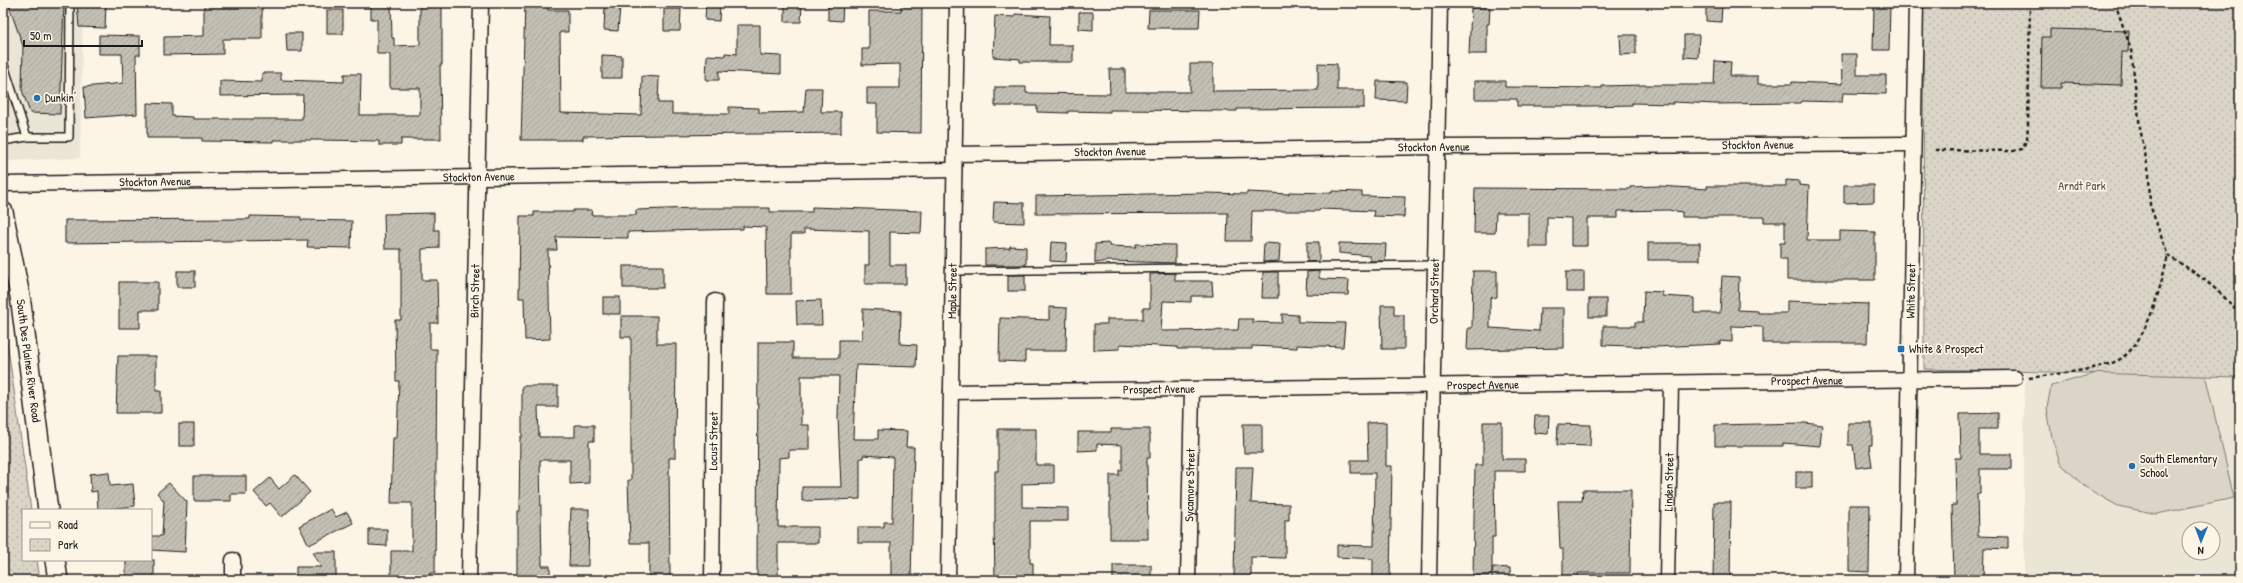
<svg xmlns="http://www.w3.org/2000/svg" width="2243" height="583" viewBox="0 0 2243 583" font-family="'Patrick Hand',sans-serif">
<defs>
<pattern id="park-dots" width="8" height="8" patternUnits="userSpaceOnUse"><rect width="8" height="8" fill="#dbd5c8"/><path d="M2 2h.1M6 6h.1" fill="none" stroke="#bbb6ab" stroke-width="1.8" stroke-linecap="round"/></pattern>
<pattern id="building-hatch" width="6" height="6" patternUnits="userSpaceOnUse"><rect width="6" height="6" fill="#c4c0b3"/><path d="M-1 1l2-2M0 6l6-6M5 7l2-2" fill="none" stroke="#a8a499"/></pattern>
</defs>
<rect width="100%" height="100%" fill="#fcf5e5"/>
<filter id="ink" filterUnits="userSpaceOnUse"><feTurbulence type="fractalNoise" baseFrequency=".025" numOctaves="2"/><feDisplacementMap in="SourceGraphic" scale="8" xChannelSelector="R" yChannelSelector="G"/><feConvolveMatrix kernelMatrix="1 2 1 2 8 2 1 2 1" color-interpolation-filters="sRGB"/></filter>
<g filter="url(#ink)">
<!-- built -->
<g fill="#ebe5d6" fill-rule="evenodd">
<polygon points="3,3 83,3 80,158 8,161 3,145"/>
<path d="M2026,373L2240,377V580H2024V404ZM2189,529H2213V553H2189Z"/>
</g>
<!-- grass -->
<polygon fill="#dbd5c8" stroke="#7c7872" points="2198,344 2234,498 2157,514 2118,506 2085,487 2060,463 2052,438 2047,408 2051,386"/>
<!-- park -->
<g fill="url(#park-dots)" stroke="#7c7872">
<polygon points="1923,3 2240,3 2240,377 1924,369"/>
<polygon points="3,313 31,510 23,510 23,560 37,560 40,580 3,580"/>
</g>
<!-- building -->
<g fill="url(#building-hatch)" stroke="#1c1c1c">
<polygon points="8,3 64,3 60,114 30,113 22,90 23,46"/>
<polygon points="77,3 106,3 105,28 79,27"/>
<polygon points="204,3 262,3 262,39 223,39 223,54 164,55 164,37 204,36"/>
<polygon points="371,3 391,3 392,38 394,38 394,46 420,45 420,3 442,3 442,65 440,65 441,139 401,139 401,145 379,145 379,141 318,140 273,140 273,142 202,141 202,138 147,138 147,103 172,104 172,116 193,117 193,119 302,119 303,95 220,96 220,81 262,82 262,73 281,73 281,80 344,82 344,74 361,74 360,115 420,115 420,88 390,88 390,54 377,54 377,19 371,19"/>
<polygon points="525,3 548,3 548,10 568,10 568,32 560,32 561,113 641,115 642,76 659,77 658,103 672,103 672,114 729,114 729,107 759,108 759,113 804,112 806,88 822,88 821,112 841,112 841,133 583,136 583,140 521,140"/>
<polygon points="706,3 720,4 719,21 705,20"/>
<polygon points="785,3 802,4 801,22 785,22"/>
<polygon points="828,3 843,3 842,21 828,20"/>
<polygon points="901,3 922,3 921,133 877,132 877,104 867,104 867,88 900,88 900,64 862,65 862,49 869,49 869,11 901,11"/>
<polygon points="1874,4 1890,4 1889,50 1873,50"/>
<polygon points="605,6 620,6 618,31 604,30"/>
<polygon points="1706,6 1722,6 1721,22 1706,21"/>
<polygon points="1471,8 1490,8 1489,24 1487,24 1487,54 1469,54"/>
<polygon points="664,9 681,9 680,31 664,31"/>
<rect x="327" y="10" width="16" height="24"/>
<polygon points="1149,10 1200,10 1199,28 1148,28"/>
<polygon points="1079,12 1093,12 1093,30 1079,29"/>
<polygon points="1015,14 1050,16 1049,45 1073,45 1073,62 1020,62 1020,59 993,57 995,16 1015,17"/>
<polygon points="737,25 760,25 760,55 781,56 781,74 719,71 719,80 706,80 707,55 725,56 725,53 737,54"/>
<polygon points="2050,29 2129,31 2128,52 2122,52 2121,85 2061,83 2061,88 2041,88 2042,37 2050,37"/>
<polygon points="286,33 302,33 302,51 287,51"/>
<polygon points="99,35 140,36 140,55 136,55 137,114 86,118 84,87 123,83 122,54 99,54"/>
<polygon points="1620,35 1636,35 1636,54 1621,55"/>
<polygon points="1684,35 1699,35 1698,58 1684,57"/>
<polygon points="1841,54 1857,54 1857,75 1886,75 1886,94 1843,93 1842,102 1801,101 1801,103 1716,104 1673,102 1673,104 1632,103 1632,105 1590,106 1517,106 1517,99 1475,99 1475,81 1505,81 1505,87 1602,88 1602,86 1644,85 1714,85 1715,61 1731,62 1730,76 1758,76 1758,84 1792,84 1792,82 1842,84"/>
<polygon points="602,55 622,56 622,78 602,78"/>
<polygon points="1318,63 1337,64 1337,90 1364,90 1364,108 1237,109 1237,111 1110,110 1110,112 1068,111 1068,113 1037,112 1037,106 995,106 995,87 1026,87 1026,93 1110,94 1109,69 1125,69 1125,92 1190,92 1190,64 1213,64 1213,91 1318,90"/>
<polygon points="1377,81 1407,82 1406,101 1376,100"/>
<polygon points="1786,180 1799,181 1799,185 1809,186 1807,240 1840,240 1840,231 1875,232 1875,280 1787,280 1787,259 1780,259 1780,243 1785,243 1785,222 1764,222 1764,217 1682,217 1682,212 1668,210 1618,211 1618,218 1587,218 1587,246 1571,246 1571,218 1547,217 1547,247 1529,247 1529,213 1496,213 1495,233 1474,233 1475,188 1630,189 1630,187 1659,186 1707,189 1707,186 1786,186"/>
<polygon points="1844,185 1874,185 1874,202 1844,203"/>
<polygon points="1332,191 1362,192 1362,196 1405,197 1404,217 1373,216 1374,211 1320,209 1319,211 1252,211 1251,241 1227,241 1228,213 1036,214 1036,196 1205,193 1247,194 1247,192 1289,194 1289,192 1332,193"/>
<polygon points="994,202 1024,203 1024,223 993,222"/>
<polygon points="812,207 922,211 921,233 890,232 890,265 906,265 906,284 865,284 865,265 869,265 869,231 804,229 804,234 791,234 791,294 767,294 766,227 743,226 743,229 628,232 628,238 556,237 557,250 548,250 550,339 525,340 524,298 519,298 520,216 534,216 534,212 573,212 573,210 592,210 591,215 636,215 636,210 695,208 770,208 770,212 812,212"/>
<polygon points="434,213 434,230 439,230 439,248 422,249 422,280 437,280 438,323 430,323 430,349 437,349 435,573 430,573 430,580 391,580 391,551 412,551 412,503 391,503 393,438 397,438 399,381 396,381 395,320 401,320 401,249 385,249 384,214"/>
<polygon points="250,216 301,217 301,220 352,221 351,248 307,247 308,240 65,243 65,220 250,219"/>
<polygon points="1051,242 1067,243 1066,262 1050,261"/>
<polygon points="1307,242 1319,242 1319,261 1307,262"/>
<polygon points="1109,243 1109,246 1136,247 1136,244 1175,245 1175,263 1109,261 1095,263 1095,244"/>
<polygon points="1264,243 1280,244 1279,261 1263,262"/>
<polygon points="1339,243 1386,244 1385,261 1370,261 1370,256 1339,253"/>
<rect x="1648" y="243" width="52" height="17"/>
<polygon points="1010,246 1026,247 1026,265 985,265 985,249 1010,248"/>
<rect x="623" y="266" width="40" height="22"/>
<rect x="177" y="271" width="18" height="16"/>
<polygon points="1319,271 1319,278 1323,279 1349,280 1348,295 1306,294 1307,272"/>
<polygon points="1473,271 1497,271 1497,297 1490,298 1490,328 1539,331 1540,308 1564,308 1564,348 1467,350 1468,328 1472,328"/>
<polygon points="1263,272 1278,272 1278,298 1262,298"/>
<rect x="1566" y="272" width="18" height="20"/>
<polygon points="1175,273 1175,281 1212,281 1213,296 1191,296 1191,302 1163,301 1161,331 1238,330 1239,319 1253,319 1252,322 1282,323 1282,314 1298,315 1298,322 1345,323 1343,347 1297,345 1297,348 1252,346 1252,349 1177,349 1177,347 1120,344 1120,349 1094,350 1094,324 1107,324 1107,319 1143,319 1143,308 1150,308 1150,274"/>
<rect x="1008" y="275" width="17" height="16"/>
<polygon points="1722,276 1739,277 1738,310 1758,311 1758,313 1787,313 1787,301 1868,304 1867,343 1763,343 1763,327 1732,326 1732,342 1720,341 1720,344 1656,347 1603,345 1603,326 1635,326 1635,322 1643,322 1644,291 1662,292 1662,296 1694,298 1694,313 1720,313"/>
<polygon points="119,282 158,282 158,310 140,310 140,328 119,328"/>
<rect x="603" y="297" width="17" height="17"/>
<rect x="1589" y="299" width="17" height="18"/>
<polygon points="821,300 822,325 797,325 796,301"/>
<polygon points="1381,305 1394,305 1394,315 1404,315 1404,349 1382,349"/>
<polygon points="1049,307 1067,308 1066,351 1025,351 1025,362 999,361 1000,318 1049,320"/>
<polygon points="863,309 901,311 900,344 917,345 916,367 856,365 853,439 878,439 878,430 907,431 906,447 914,447 911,580 891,580 891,543 858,543 858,527 884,527 884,522 892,522 893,457 863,455 863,458 860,458 860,499 802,501 802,487 841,487 838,418 839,376 801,376 801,425 809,425 809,450 789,450 789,457 779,458 778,527 818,527 818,543 778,543 778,580 757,580 758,342 793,342 793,358 839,358 839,340 862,340"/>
<polygon points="621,316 657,316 657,344 676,344 675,458 669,458 670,580 649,580 649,543 630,543 628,480 631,480 631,337 621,337"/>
<polygon points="118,356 156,356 156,391 161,391 161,413 116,413"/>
<polygon points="522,386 558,386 558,407 538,407 539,437 575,437 575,425 594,425 594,441 589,441 589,483 570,484 570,460 540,460 542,566 550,566 550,580 517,580 517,511 519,511 520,437 522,437"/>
<polygon points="1998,413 1998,429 1979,429 1979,454 2012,454 2012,469 1980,469 1980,494 1977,494 1978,536 2008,537 2008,549 1984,548 1983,580 1954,580 1952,505 1956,505 1955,458 1961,458 1960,414"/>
<polygon points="1535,416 1549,416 1548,434 1534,433"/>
<polygon points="1386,422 1386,466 1392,466 1390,577 1373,577 1373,559 1337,557 1337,545 1374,546 1375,473 1351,473 1351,460 1368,460 1367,423"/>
<polygon points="1483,422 1502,422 1502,459 1525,459 1525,471 1494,471 1495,537 1492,537 1492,574 1493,567 1510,568 1510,580 1492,580 1492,576 1473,576 1475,465 1483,465"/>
<polygon points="1805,423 1822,425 1820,446 1783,443 1783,446 1715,446 1715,425"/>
<polygon points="1848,423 1872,423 1872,445 1869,445 1872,466 1856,468 1853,445 1848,445"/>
<rect x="179" y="424" width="15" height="22"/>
<polygon points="1243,424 1262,424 1262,453 1244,453"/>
<polygon points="1558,424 1591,425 1590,446 1557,445"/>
<polygon points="998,429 1036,429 1036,465 1054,465 1054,483 1022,484 1022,507 1068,508 1068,521 1030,521 1030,563 1033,563 1033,580 995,580 994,523 995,523 995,471 998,471"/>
<polygon points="1111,429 1150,429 1150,458 1147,458 1148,539 1110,539 1110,475 1119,475 1119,470 1122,470 1122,445 1097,444 1097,450 1078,451 1078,432 1111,432"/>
<polygon points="1236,467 1253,467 1251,503 1289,504 1289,520 1285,520 1285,558 1251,557 1251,580 1234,580"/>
<polygon points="109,472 110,486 133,484 135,506 98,510 97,491 91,492 90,474"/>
<rect x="1796" y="472" width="16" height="16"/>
<polygon points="295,475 310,492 282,517 270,503 266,506 254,492 270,478 279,489"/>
<polygon points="194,476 246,476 246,494 231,494 231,501 194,501"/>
<polygon points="169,483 187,502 185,552 151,550 151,536 162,536 164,501 157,493"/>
<polygon points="1583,490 1631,490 1630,573 1578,573 1578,578 1563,578 1563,549 1560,549 1558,501 1582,501"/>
<polygon points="1714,502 1731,502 1730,580 1713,580"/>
<polygon points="1849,505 1870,505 1869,572 1849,571"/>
<polygon points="331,509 336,517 347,512 353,523 309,545 299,526"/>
<polygon points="571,509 589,509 588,566 569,566"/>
<polygon points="369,529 387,529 387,546 369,545"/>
<polygon points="313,552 336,552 336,580 296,580 296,567 321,567"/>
<rect x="126" y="560" width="28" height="20"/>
<rect x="1113" y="565" width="38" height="15"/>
</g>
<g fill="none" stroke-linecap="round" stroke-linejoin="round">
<defs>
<g id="lane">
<polyline points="3,62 27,137"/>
<polyline points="3,141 27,137 69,137 70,3"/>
<polyline points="953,271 1435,265"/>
</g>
<g id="street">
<path id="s1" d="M955,154L1437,147L1913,144"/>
<path id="s2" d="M3,184L954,170"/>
<path id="s3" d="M951,392L2015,378"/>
<polyline points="233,560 233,580"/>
<path id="s4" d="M469,580L481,3"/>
<path id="s5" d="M712,580L715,301"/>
<path id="s6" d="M948,580L957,3"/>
<path id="s7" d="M1188,580L1192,390"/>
<path id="s8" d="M1429,580L1440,3"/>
<path id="s9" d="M1667,580L1671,384"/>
<path id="s10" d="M1906,580L1916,3"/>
</g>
<g id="secondary">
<path id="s11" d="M3,212L20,296L48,510"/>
<polyline points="55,560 58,580"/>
</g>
</defs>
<!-- lane casing -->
<use href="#lane" stroke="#1c1c1c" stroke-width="10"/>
<!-- street casing -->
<use href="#street" stroke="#1c1c1c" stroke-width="17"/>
<!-- secondary casing -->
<use href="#secondary" stroke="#1c1c1c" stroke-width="22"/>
<!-- path -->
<g stroke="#1c1c1c" stroke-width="2.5" stroke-dasharray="4 3" stroke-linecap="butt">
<path d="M2115,3L2131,49L2140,128L2149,174L2150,205L2168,256C2199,274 2216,287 2240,314"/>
<polyline points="1935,150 2013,151 2022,149 2027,139 2028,125 2030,3"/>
<path d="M2029,378C2048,375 2108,369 2122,358C2149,338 2160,287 2168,256"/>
</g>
<!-- lane -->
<use href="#lane" stroke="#fcf5e5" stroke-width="7"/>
<!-- street -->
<use href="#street" stroke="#fcf5e5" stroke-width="14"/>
<!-- secondary -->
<use href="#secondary" stroke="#fcf5e5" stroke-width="19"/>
</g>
</g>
<!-- markers -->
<g fill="#1f6fb2" stroke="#fcf5e5" stroke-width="1.5">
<circle cx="37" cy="98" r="4"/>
<rect x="1897" y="345" width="8" height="8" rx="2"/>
<circle cx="2132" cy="466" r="4"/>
</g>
<g text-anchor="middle" stroke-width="3.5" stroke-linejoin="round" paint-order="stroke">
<!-- poi labels -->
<g font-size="12" fill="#1c1c1c" stroke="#fcf5e5" text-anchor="start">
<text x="45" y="102">Dunkin'</text>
<text x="1909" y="353">White &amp; Prospect</text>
<text x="2140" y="463">South Elementary<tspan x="2140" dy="14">School</tspan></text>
</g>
<!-- street labels -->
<g font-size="12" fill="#1c1c1c" stroke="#fcf5e5">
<text dy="4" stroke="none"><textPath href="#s1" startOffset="803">Stockton Avenue</textPath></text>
<text dy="4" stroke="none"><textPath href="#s1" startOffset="479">Stockton Avenue</textPath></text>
<text dy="4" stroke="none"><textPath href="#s1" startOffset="155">Stockton Avenue</textPath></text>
<text dy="4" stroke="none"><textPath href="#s2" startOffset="476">Stockton Avenue</textPath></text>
<text dy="4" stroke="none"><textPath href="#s2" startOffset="152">Stockton Avenue</textPath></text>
<text dy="4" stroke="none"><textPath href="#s4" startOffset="289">Birch Street</textPath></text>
<text dy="4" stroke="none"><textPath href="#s6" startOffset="289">Maple Street</textPath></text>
<text dy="4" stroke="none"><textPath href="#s8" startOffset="289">Orchard Street</textPath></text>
<text dy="4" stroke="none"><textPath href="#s10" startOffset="289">White Street</textPath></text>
<text dy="4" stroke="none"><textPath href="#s11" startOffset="151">South Des Plaines River Road</textPath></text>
<text dy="4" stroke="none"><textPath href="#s3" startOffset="856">Prospect Avenue</textPath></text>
<text dy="4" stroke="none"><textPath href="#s3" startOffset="532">Prospect Avenue</textPath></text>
<text dy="4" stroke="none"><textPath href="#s3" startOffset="208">Prospect Avenue</textPath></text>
<text dy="4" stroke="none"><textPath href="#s5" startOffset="139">Locust Street</textPath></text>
<text dy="4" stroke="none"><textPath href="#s9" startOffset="98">Linden Street</textPath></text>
<text dy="4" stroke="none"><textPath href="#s7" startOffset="95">Sycamore Street</textPath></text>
</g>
<!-- park labels -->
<g font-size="12" fill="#555450" stroke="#fcf5e5">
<text x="2082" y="190">Arndt Park</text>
</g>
</g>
<!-- margin -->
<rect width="2243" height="583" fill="none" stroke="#fcf5e5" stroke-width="16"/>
<rect x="8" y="8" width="2227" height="567" fill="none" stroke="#1c1c1c" stroke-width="1.5" filter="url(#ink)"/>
<!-- legend -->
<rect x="22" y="509" width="130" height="52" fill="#fcf5e5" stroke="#a29e95"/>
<rect x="30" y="522" width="20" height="6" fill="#fcf5e5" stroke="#a29e95"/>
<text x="58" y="529" font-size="12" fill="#1c1c1c">Road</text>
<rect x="30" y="539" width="20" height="12" fill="url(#park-dots)" stroke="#a29e95"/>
<text x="58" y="549" font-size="12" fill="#1c1c1c">Park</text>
<!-- north arrow -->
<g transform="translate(2201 541) rotate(181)"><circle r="19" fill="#fcf5e5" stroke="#a29e95"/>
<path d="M0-3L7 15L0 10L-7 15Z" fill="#1f6fb2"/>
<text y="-6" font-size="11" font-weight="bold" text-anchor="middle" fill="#1c1c1c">N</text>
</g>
<!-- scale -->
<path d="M24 40v6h118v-6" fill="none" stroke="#1c1c1c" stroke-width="2"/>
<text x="30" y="40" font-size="12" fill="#1c1c1c" stroke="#fcf5e5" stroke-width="3" paint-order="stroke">50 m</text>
</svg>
